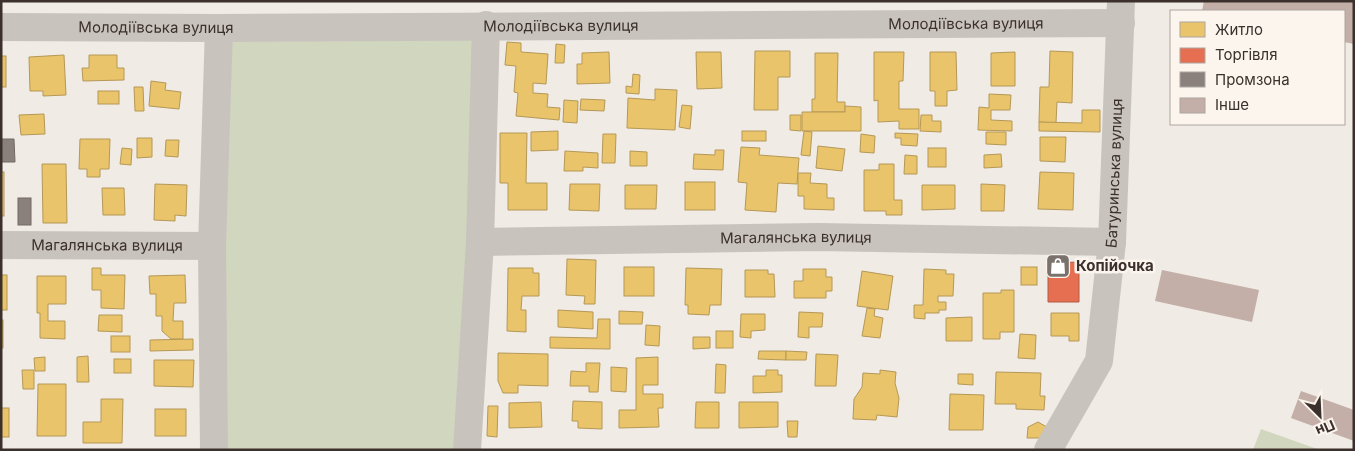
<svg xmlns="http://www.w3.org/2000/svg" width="1355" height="451" viewBox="0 0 1355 451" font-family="Inter,sans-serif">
<rect width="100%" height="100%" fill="#f0ebe5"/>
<!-- green -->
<g fill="#d1d6bf">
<polygon points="486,25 467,450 214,450 218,27"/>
<polygon points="1261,429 1320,450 1253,450"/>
</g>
<!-- homes -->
<g fill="#e9c46a" stroke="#b59857">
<polygon points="507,42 521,43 521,52 548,54 546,84 533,83 533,93 548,94 547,107 560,108 559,120 516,116 518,93 514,92 516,66 505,65"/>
<polygon points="556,44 565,45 564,63 555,63"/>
<polygon points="755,51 790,51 790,77 778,77 778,110 754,110"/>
<polygon points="1050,51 1073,52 1072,103 1057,102 1056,123 1039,122 1040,87 1049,87"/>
<polygon points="609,52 610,83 577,84 577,64 582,64 582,53"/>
<polygon points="696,52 721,52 722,88 697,89"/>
<polygon points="874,52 904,52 903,81 899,81 899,109 919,109 919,129 899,129 899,121 878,122 878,100 874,101"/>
<polygon points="930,52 956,52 957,90 947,91 947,106 935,106 935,91 930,91"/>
<polygon points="1015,52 1015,86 991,86 991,53"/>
<polygon points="815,53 838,53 837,102 845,102 845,112 812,112 812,99 815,99"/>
<polygon points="64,55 66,95 43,96 43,91 30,91 29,57"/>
<polygon points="89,55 117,55 117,68 124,68 124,80 83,81 82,68 89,68"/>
<rect x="1" y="56" width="5" height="31"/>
<polygon points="633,74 640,75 639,94 626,93 626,86 632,87"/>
<polygon points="151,81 166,83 165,90 181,92 179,109 149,106"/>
<polygon points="134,87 143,87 144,111 135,111"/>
<polygon points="655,89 677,90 675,130 627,128 628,98 655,100"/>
<rect x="98" y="91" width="21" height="13"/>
<polygon points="989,94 1011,95 1010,110 991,110 991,120 1012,121 1012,131 978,130 979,107 989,108"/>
<polygon points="581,99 605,100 604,111 580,110"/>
<polygon points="564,100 578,101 577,123 563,122"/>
<polygon points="682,105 692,106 690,129 679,127"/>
<polygon points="845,106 861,107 861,131 802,131 802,112 845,112"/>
<polygon points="1082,110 1100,110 1100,132 1039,131 1039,122 1082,123"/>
<polygon points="44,114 45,134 21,135 19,115"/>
<polygon points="790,115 801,115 801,131 790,130"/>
<polygon points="921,115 932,115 932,121 941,121 941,132 920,131"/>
<polygon points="558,131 558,150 531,151 531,132"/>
<rect x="742" y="131" width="24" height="10"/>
<polygon points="804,131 812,132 810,156 801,155"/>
<polygon points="986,132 1006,132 1006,145 986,144"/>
<polygon points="500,133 527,133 526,183 547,183 547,210 508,210 508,183 500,183"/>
<polygon points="895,133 918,134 917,146 901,145 901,138 895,138"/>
<polygon points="603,134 616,134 615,163 602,163"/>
<polygon points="861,134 875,136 874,153 860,152"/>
<polygon points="1040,137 1066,137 1065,162 1040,161"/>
<polygon points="137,138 152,138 152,157 137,158"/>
<polygon points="80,139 110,139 109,169 100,169 100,177 87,177 87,169 79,169"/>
<polygon points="166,140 179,140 178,157 165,156"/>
<polygon points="818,146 845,149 842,171 816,168"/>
<polygon points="741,147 760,148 759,155 799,158 797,184 778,183 776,212 745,210 747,183 738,182"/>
<polygon points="122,148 132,149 131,165 120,164"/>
<rect x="928" y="148" width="18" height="19"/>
<polygon points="715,150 724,150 723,170 693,169 694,154 715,155"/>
<polygon points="565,151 598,153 598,168 583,167 583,171 564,171"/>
<polygon points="630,151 647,152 647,166 630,166"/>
<polygon points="1001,154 1002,167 984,168 984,155"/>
<polygon points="905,155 917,156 917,174 904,174"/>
<polygon points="42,164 66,164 67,223 43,223"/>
<polygon points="879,164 894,164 894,200 902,200 902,215 886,215 886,211 864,211 864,170 879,170"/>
<rect x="1" y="172" width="3" height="44"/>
<polygon points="1040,172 1074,173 1073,210 1038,209"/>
<polygon points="798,173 811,173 810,183 827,184 827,198 834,198 834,210 804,209 804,196 798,196"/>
<rect x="685" y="182" width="30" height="28"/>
<polygon points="155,184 187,185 186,216 175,215 175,221 154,220"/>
<polygon points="570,184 600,184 599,211 569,210"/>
<polygon points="981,184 1005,185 1004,211 981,211"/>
<polygon points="625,185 657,185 656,209 625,209"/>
<polygon points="922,185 955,185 955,209 922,210"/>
<polygon points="102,188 124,188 125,215 103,215"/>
<polygon points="567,259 596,260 595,304 584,304 585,296 566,295"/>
<rect x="624" y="267" width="30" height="29"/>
<rect x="1021" y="267" width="16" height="18"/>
<polygon points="92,268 101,268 101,275 125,275 124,309 101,308 101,290 92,290"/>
<polygon points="508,268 533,268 533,273 539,273 539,296 522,296 521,310 526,310 526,332 507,331"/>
<polygon points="686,268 722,269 721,305 710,305 709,315 688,314 688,305 685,305"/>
<polygon points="803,269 826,269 826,277 832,277 832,291 826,291 826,298 794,298 794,281 803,281"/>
<polygon points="924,269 946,270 946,274 954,274 953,296 938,296 938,302 946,302 946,310 939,310 939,313 925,313 925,319 914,318 914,305 923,305"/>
<polygon points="745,270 768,270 768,274 774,274 775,297 745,297"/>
<polygon points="862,271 893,276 888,310 857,306"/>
<rect x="1" y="275" width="6" height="35"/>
<polygon points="185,275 186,303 174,303 173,321 183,321 183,339 171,339 162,331 162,316 156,316 156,294 150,294 149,276"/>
<polygon points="37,276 66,276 66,304 48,304 48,321 65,321 65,339 40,338 40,313 37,313"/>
<polygon points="1001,290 1014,290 1014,332 1000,332 1000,339 983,339 983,293 1001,293"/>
<polygon points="867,308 875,309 874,316 883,318 880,338 862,336"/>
<polygon points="558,310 593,312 593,329 558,327"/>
<polygon points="619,311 643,312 642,324 619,324"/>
<polygon points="799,312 823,313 822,327 809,327 809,338 798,337"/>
<polygon points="1051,313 1079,313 1079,341 1069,341 1069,336 1051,336"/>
<polygon points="741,314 765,314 765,330 751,331 751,338 740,337"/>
<polygon points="99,315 122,315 122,332 98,331"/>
<polygon points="972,317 972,341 946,341 946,318"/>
<polygon points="598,319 610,319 610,349 550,348 550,337 597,338"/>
<rect x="1" y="320" width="2" height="28"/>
<polygon points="646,325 660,326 659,346 645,345"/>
<rect x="716" y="331" width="17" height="17"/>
<polygon points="1020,334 1036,335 1035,359 1018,358"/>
<rect x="111" y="336" width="19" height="16"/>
<polygon points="693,337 710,337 710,348 693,349"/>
<polygon points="193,339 193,350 150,351 150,340"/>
<polygon points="759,351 786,351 786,360 758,359"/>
<polygon points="786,351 807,352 806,360 786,360"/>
<polygon points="498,353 548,354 548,386 518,385 518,393 503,393 498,381"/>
<polygon points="816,354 838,355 836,386 815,386"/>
<polygon points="88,356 89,382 77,382 77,357"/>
<polygon points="45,357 45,371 35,371 34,358"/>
<polygon points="658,357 658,385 643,385 643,394 663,394 663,408 658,408 659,427 619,428 619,410 636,410 636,358"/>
<rect x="114" y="359" width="17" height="14"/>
<polygon points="154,360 194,360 193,387 154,386"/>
<polygon points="586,363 600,363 598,392 589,392 589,386 570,386 571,371 586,372"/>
<polygon points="716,364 726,365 725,393 715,393"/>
<polygon points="611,367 627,368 626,392 611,391"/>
<polygon points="22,370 34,370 34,389 23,389"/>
<polygon points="766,370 778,370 778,375 782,375 782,392 753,393 753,376 766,376"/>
<polygon points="880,370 896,372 895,383 899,398 897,417 877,415 876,420 853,419 854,399 862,387 863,373 880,374"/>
<polygon points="996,372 1041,373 1040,396 1045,396 1044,410 1016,409 1016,404 995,404"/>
<polygon points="958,374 973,374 973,385 958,384"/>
<polygon points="38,384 66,384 66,436 37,436"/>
<polygon points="950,394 984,395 983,430 949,430"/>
<polygon points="101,399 123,399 122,443 83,443 83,422 101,422"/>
<polygon points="573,401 602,402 602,429 578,428 578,421 572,421"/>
<polygon points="541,402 542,427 509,428 509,403"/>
<polygon points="696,402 719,402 719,428 695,428"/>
<polygon points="739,402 778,402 778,427 739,428"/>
<polygon points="488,406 498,406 497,437 487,436"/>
<rect x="1" y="408" width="8" height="29"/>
<rect x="155" y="409" width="31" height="27"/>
<polygon points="787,421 798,421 797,437 788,437"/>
<polygon points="1038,422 1047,427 1040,438 1027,438 1028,427"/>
</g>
<!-- shops -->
<polygon fill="#e76f51" stroke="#b35c46" points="1079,262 1079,302 1048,302 1048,263"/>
<!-- industry -->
<g fill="#8a817c" stroke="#726964">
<polygon points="1,139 14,139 15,162 1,162"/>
<rect x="18" y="198" width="13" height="27"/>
</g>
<!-- building -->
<g fill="#c3afa7">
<polygon points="1204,1 1354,1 1354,44 1344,42 1344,11 1202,11"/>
<polygon points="1162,270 1259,290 1252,322 1155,301"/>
<polygon points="1301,391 1354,410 1354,441 1291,418"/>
</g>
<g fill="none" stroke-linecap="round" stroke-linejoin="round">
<!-- minor -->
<g stroke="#c9c3be" stroke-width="28">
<path id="s1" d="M1,27L219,28L1121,23"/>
<path id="s2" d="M480,242L818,237L1112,242"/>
<path id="s3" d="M1,245L212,246"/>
<polyline points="214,450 212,246 219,28"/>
<polyline points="467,450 480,242 486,25"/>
<path id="s4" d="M1048,450L1099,361L1112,242L1121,1"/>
</g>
</g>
<!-- icons -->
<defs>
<symbol id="shop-square" viewBox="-11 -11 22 22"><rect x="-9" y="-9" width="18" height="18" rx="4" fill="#7a716c" stroke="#fbf5ee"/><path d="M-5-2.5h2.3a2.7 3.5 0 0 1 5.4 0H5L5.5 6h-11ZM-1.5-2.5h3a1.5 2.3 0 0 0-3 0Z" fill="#fff"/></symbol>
</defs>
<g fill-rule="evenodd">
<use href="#shop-square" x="1044" y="252" width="28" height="28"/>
</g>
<g text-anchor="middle" stroke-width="5" stroke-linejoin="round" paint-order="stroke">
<!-- street labels -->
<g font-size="15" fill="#3b302b" stroke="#fbf5ee">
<text dy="5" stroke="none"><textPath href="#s1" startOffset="965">Молодіївська вулиця</textPath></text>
<text dy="5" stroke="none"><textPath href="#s1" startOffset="560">Молодіївська вулиця</textPath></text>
<text dy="5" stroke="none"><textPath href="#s1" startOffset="155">Молодіївська вулиця</textPath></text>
<text dy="5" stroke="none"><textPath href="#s4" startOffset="291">Батуринська вулиця</textPath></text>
<text dy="5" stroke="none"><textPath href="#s2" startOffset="316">Магалянська вулиця</textPath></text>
<text dy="5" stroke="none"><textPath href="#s3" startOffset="106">Магалянська вулиця</textPath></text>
</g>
<!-- poi labels -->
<g font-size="15" font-weight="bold" fill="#3b302b" stroke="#fbf5ee" text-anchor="start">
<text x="1076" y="271">Копійочка</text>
</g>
</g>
<!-- border -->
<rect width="1355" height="451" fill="none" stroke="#3b302b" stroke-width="5"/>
<!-- legend -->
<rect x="1170" y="10" width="175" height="115" fill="#fbf5ee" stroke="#aea6a0"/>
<rect x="1180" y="22" width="25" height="15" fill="#e9c46a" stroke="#aea6a0"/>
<text x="1215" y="35" font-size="15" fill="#3b302b">Житло</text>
<rect x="1180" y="48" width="25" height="15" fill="#e76f51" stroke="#aea6a0"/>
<text x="1215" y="60" font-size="15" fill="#3b302b">Торгівля</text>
<rect x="1180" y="72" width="25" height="15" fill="#8a817c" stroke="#aea6a0"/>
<text x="1215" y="85" font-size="15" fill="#3b302b">Промзона</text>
<rect x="1180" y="98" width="25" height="15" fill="#c3afa7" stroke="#aea6a0"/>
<text x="1215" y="110" font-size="15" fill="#3b302b">Інше</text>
<!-- north arrow -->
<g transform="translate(1320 416) rotate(156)" stroke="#fbf5ee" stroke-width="4" paint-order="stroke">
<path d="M0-4L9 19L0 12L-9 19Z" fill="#3b302b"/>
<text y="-8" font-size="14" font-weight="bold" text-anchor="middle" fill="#3b302b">Пн</text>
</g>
</svg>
